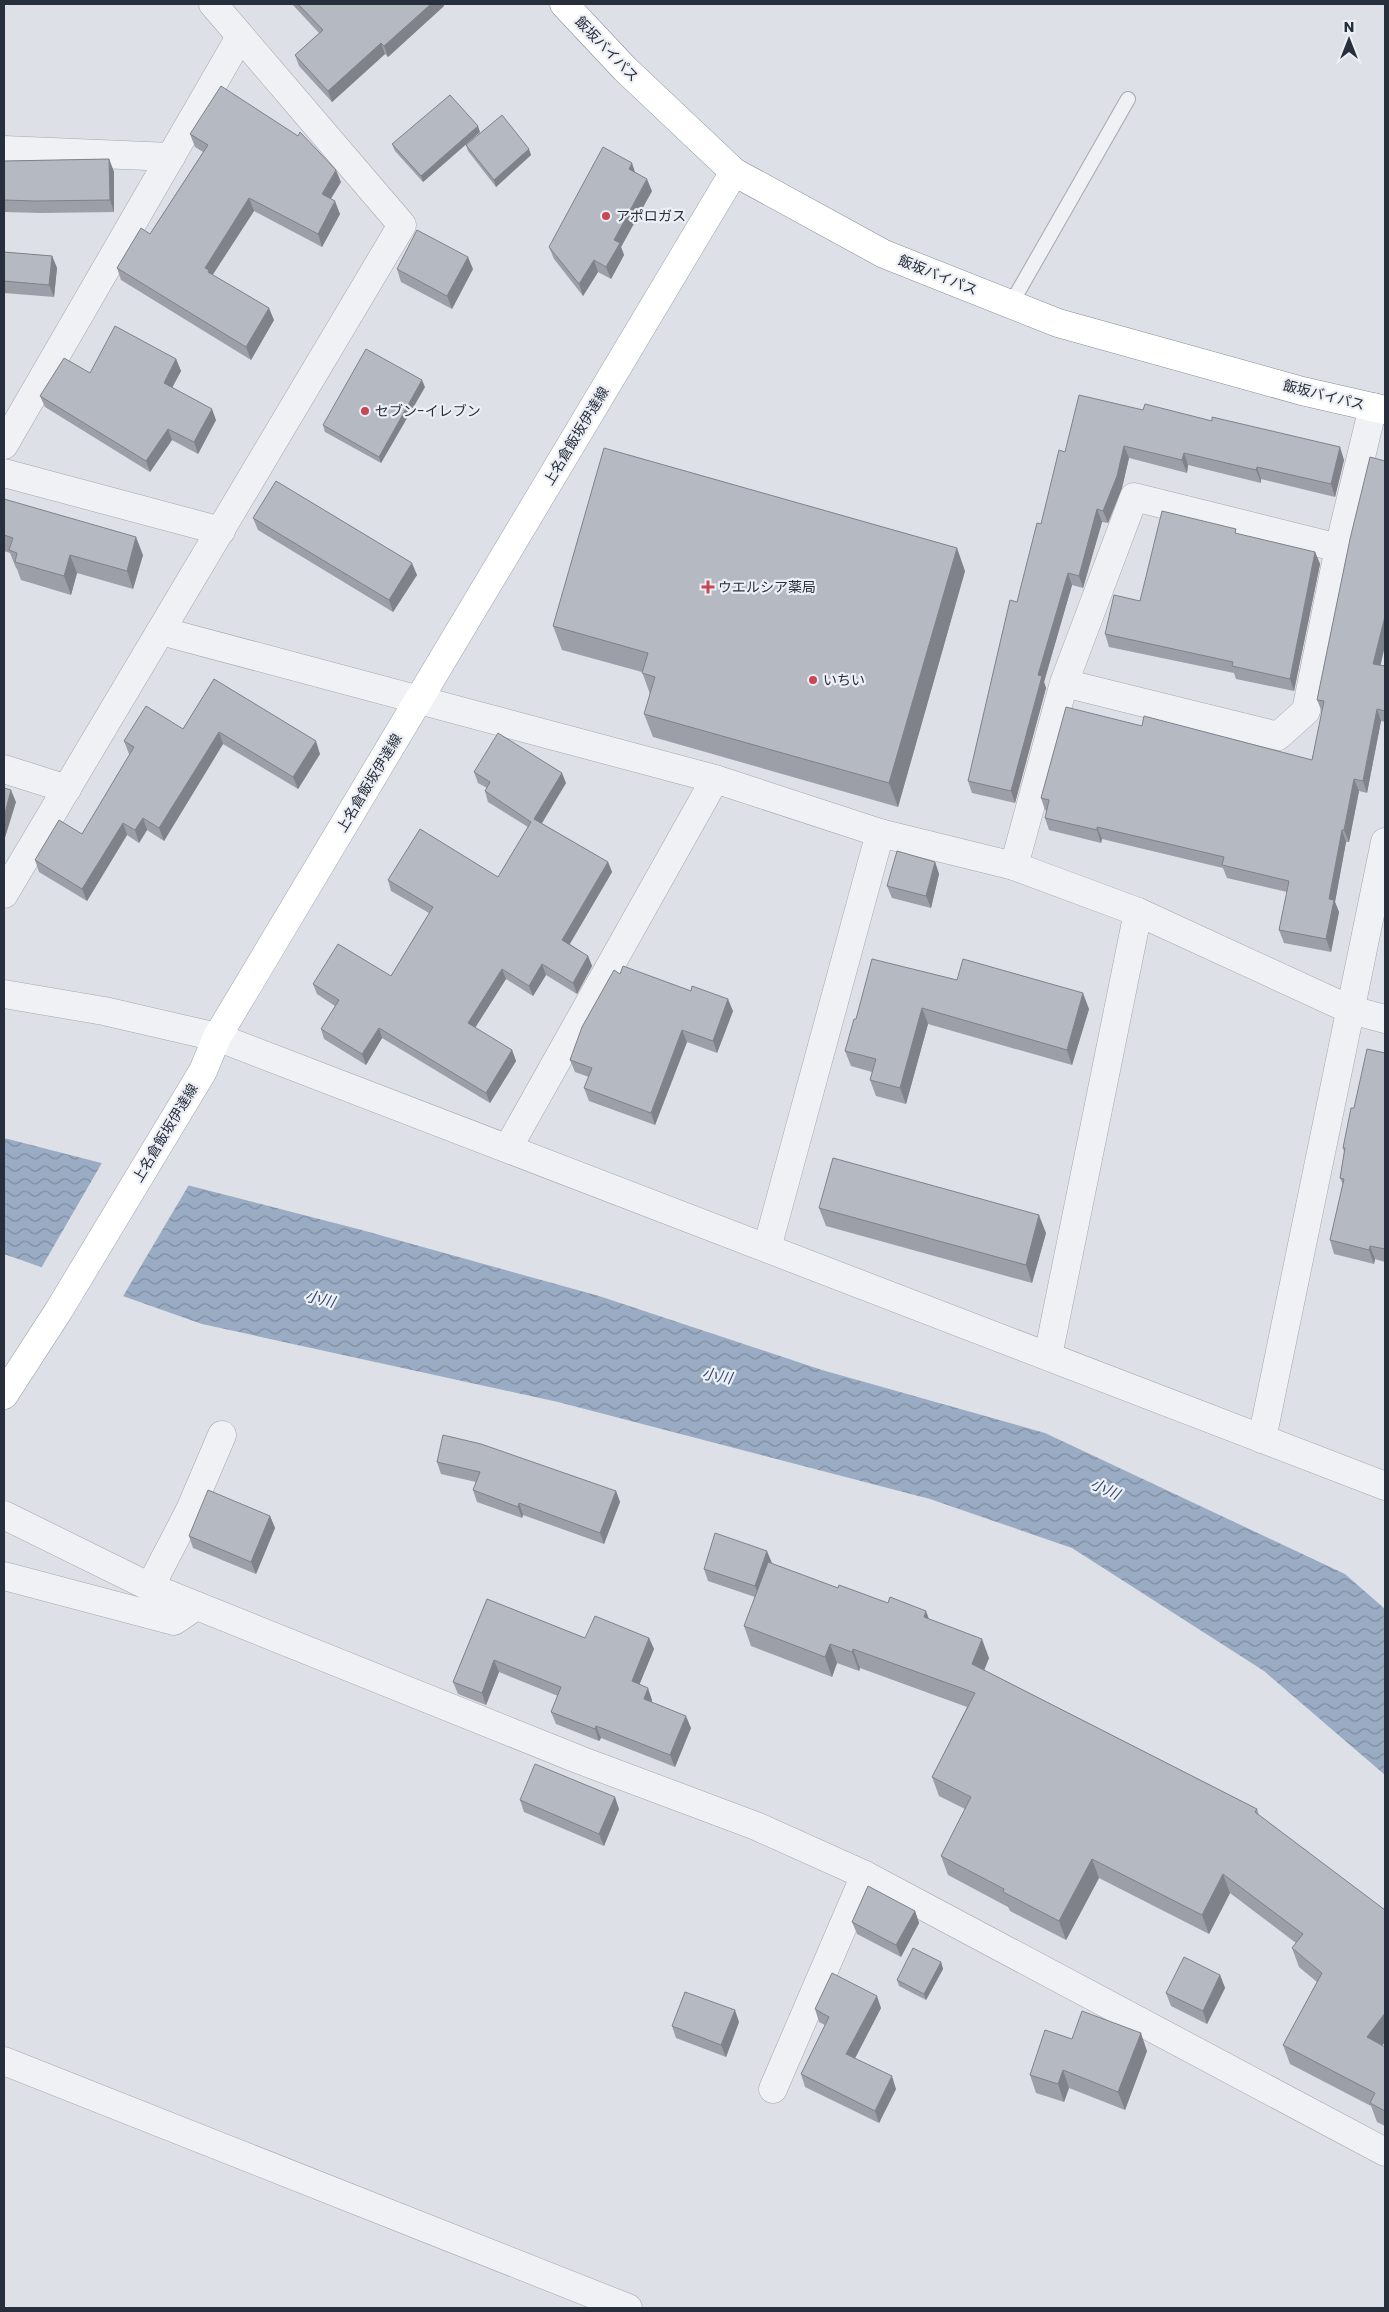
<svg xmlns="http://www.w3.org/2000/svg" width="1389" height="2312" viewBox="0 0 1389 2312" font-family="Poppins,'Noto Sans JP',sans-serif">
<defs>
<pattern id="water-waves" width="16" height="10" patternUnits="userSpaceOnUse" patternTransform="scale(1.25)"><rect width="16" height="10" fill="#9aacc4"/><path d="M0 5q4-4 8 0t8 0" fill="none" stroke="#7e8ca0"/></pattern>
</defs>
<rect width="100%" height="100%" fill="#dde0e6"/>
<!-- water -->
<polygon fill="url(#water-waves)" points="4,1138 358,1229 599,1296 822,1370 1045,1433 1345,1574 1385,1609 1385,1775 1264,1671 1072,1548 930,1499 558,1402 202,1324 4,1254"/>
<!-- pier -->
<polygon fill="#dde0e6" points="103,1161 190,1183 122,1298 40,1270"/>
<g fill="none" stroke-linecap="round" stroke-linejoin="round">
<defs>
<polyline id="service" points="1011,304 1128,99"/>
<g id="minor">
<polyline points="4,150 171,157"/>
<polyline points="4,445 240,37"/>
<polyline points="4,473 221,531"/>
<polyline points="1339,548 1373,407"/>
<polyline points="161,631 715,779 880,833 1014,866 1138,912 1351,1010 1385,1019"/>
<polyline points="4,769 67,789"/>
<polyline points="1014,866 1064,683 1134,497 1339,548 1306,711 1278,736 1064,683"/>
<polyline points="4,894 402,225 213,4"/>
<polyline points="4,994 104,1011 217,1037 1385,1486"/>
<polyline points="508,1148 715,779"/>
<polyline points="767,1248 880,833"/>
<polyline points="1048,1356 1138,912"/>
<polyline points="1262,1439 1385,842"/>
<polyline points="4,1515 150,1587 580,1760 756,1826 865,1875 1385,2152"/>
<polyline points="4,1576 174,1621 196,1606"/>
<polyline points="150,1587 190,1510 222,1435"/>
<polyline points="4,2061 628,2308"/>
<polyline points="773,2089 865,1875"/>
</g>
<polyline id="primary" points="4,1395 59,1310 203,1071 217,1037 734,172"/>
<polyline id="trunk" points="564,4 625,69 734,172 884,254 1058,323 1302,391 1385,410"/>
</defs>
<!-- service casing -->
<use href="#service" stroke="#a3a7b0" stroke-width="16"/>
<!-- minor casing -->
<use href="#minor" stroke="#a3a7b0" stroke-width="29"/>
<!-- primary casing -->
<use href="#primary" stroke="#9da4b1" stroke-width="29"/>
<!-- trunk casing -->
<use href="#trunk" stroke="#858d9c" stroke-width="29"/>
<!-- service -->
<use href="#service" stroke="#eff1f5" stroke-width="14"/>
<!-- minor -->
<use href="#minor" stroke="#eff1f5" stroke-width="28"/>
<!-- primary -->
<use href="#primary" stroke="#fff" stroke-width="28"/>
<!-- trunk -->
<use href="#trunk" stroke="#fff" stroke-width="28"/>
</g>
<!-- wall -->
<g fill="#9c9fa7">
<polygon points="292,4 443,4 444,6 388,57 385,54 332,102 299,66 295,55 319,33"/>
<polygon points="480,132 423,182 395,151 392,144"/>
<polygon points="190,134 341,182 331,199 340,214 322,247 254,211 212,275 274,320 251,360 121,280 117,268 150,234 203,152 195,147"/>
<polygon points="466,145 531,155 496,187 468,151"/>
<polygon points="109,159 114,172 114,212 41,213 4,212 4,161"/>
<polygon points="635,172 652,191 621,247 624,255 611,279 598,272 583,296 554,259 549,247"/>
<polygon points="4,252 52,256 57,268 54,297 4,293"/>
<polygon points="397,269 473,269 452,309 401,282"/>
<polygon points="176,359 181,371 172,388 216,420 198,454 172,440 150,472 45,407 40,396 90,373"/>
<polygon points="425,387 381,463 325,432 323,425"/>
<polygon points="1143,410 1344,460 1335,497 1261,479 1261,483 1188,465 1187,473 1129,458 1122,488 1108,523 1102,522 1083,588 1072,585 1044,682 1046,688 1015,803 972,793 968,781 1017,602 1065,452"/>
<polygon points="4,499 143,555 133,589 77,573 71,595 21,580 17,569 16,568 10,553 4,551"/>
<polygon points="253,518 417,575 393,612 258,530"/>
<polygon points="1238,534 1315,552 1320,564 1294,691 1236,679 1234,673 1109,647 1105,634 1140,601"/>
<polygon points="965,571 898,807 653,737 644,714 650,694 642,672 562,650 553,626"/>
<polygon points="1381,665 1385,666 1385,722 1381,721 1367,793 1359,791 1349,842 1346,842 1335,902 1339,912 1331,952 1284,943 1279,930 1287,892 1227,878 1223,868 1102,839 1101,843 1049,830 1045,818 1047,811 1045,810 1041,798 1142,726 1312,760 1322,712 1317,700"/>
<polygon points="214,679 320,754 298,789 223,744 164,841 147,830 139,843 127,835 87,901 39,872 35,860 82,834 130,754 129,754 124,741 183,729"/>
<polygon points="474,772 566,783 541,823 608,862 612,872 570,944 588,956 592,966 577,994 546,975 533,996 506,979 475,1028 512,1050 516,1061 490,1103 382,1038 366,1065 324,1039 321,1029 335,1006 317,994 313,984 391,976 429,913 391,891 388,880 498,877 528,827 488,802 485,791 487,788 478,783"/>
<polygon points="935,862 939,874 931,908 892,898 887,886"/>
<polygon points="620,974 733,1011 717,1053 687,1042 655,1125 589,1101 584,1088 589,1077 575,1072 570,1060"/>
<polygon points="957,980 1089,1009 1072,1065 928,1024 906,1104 876,1096 870,1080 872,1072 851,1066 845,1051 856,1019"/>
<polygon points="1385,1053 1385,1262 1375,1259 1374,1264 1334,1254 1330,1240 1343,1185 1340,1178 1344,1152 1343,1148"/>
<polygon points="819,1208 1046,1233 1032,1283 826,1226"/>
<polygon points="437,1462 616,1491 620,1502 604,1544 523,1515 522,1518 477,1502 473,1490 476,1482 441,1474"/>
<polygon points="270,1516 275,1528 256,1574 193,1548 189,1536"/>
<polygon points="772,1563 772,1564 838,1588 929,1619 989,1658 984,1670 1257,1809 1259,1815 1382,2046 1385,2047 1385,2126 1377,2122 1371,2106 1290,2064 1283,2045 1317,1982 1299,1967 1292,1948 1296,1943 1230,1893 1209,1934 1099,1878 1066,1940 1010,1911 1008,1907 948,1875 941,1856 965,1809 939,1796 932,1777 967,1707 860,1668 859,1671 837,1663 832,1677 751,1646 744,1626 755,1597 708,1581 704,1569"/>
<polygon points="487,1599 585,1638 649,1638 654,1649 639,1685 652,1700 652,1702 691,1728 675,1767 601,1738 599,1741 556,1724 551,1712 558,1696 499,1672 486,1705 458,1694 453,1682"/>
<polygon points="520,1800 619,1809 604,1846 524,1812"/>
<polygon points="915,1911 919,1923 901,1957 857,1934 852,1922"/>
<polygon points="941,1962 943,1969 926,2000 899,1986 897,1980"/>
<polygon points="1220,1975 1225,1988 1207,2024 1171,2006 1166,1993"/>
<polygon points="881,2008 855,2058 896,2089 879,2123 805,2087 801,2074 825,2025 819,2022 815,2009"/>
<polygon points="739,2022 726,2057 676,2038 672,2026"/>
<polygon points="1072,2039 1147,2051 1125,2110 1069,2088 1064,2102 1036,2093 1030,2075"/>
</g>
<!-- shaded-wall -->
<g fill="#7f8288">
<polygon points="431,4 443,4 444,6 388,57 384,46"/>
<polygon points="381,43 385,54 332,102 328,91"/>
<polygon points="478,126 480,132 423,182 421,176"/>
<polygon points="529,149 531,155 496,187 494,180"/>
<polygon points="109,159 114,172 114,212 110,200"/>
<polygon points="632,163 636,175 629,169"/>
<polygon points="336,170 341,182 326,206 322,194"/>
<polygon points="647,179 652,191 621,247 624,255 611,279 606,267 614,240"/>
<polygon points="249,198 254,211 212,276 205,268"/>
<polygon points="335,201 340,214 322,247 318,234"/>
<polygon points="52,256 57,268 54,297 49,285"/>
<polygon points="468,257 473,269 452,309 447,296"/>
<polygon points="594,260 598,272 583,296 579,284"/>
<polygon points="269,308 274,320 251,360 246,347"/>
<polygon points="176,359 181,371 168,395 164,383"/>
<polygon points="422,380 425,387 381,463 379,457"/>
<polygon points="212,409 216,420 198,454 194,442"/>
<polygon points="168,429 172,440 150,472 146,461"/>
<polygon points="1124,446 1129,458 1122,488 1108,523 1103,511"/>
<polygon points="1340,447 1344,460 1335,497 1331,484"/>
<polygon points="1184,453 1188,465 1187,473 1182,460"/>
<polygon points="1257,467 1261,479 1261,483 1256,470"/>
<polygon points="1097,509 1102,522 1083,588 1079,576"/>
<polygon points="136,537 143,555 133,589 127,571"/>
<polygon points="957,548 965,571 898,807 889,783"/>
<polygon points="1315,552 1320,564 1294,691 1290,679"/>
<polygon points="70,555 77,573 71,595 64,576"/>
<polygon points="412,563 417,575 393,612 389,600"/>
<polygon points="1068,573 1072,585 1044,682 1046,688 1015,803 1011,791 1038,675"/>
<polygon points="1385,616 1385,646 1378,676 1373,664"/>
<polygon points="1377,709 1381,721 1367,793 1363,781"/>
<polygon points="219,732 223,744 164,841 159,828"/>
<polygon points="316,741 320,754 298,789 293,777"/>
<polygon points="562,773 566,783 538,830 534,819"/>
<polygon points="1354,779 1359,791 1349,842 1344,830"/>
<polygon points="11,790 16,802 4,841 4,817"/>
<polygon points="143,818 147,830 139,843 135,830"/>
<polygon points="123,823 127,835 87,901 82,889"/>
<polygon points="1097,827 1102,839 1101,843 1097,830"/>
<polygon points="1342,830 1346,842 1335,902 1339,912 1331,952 1326,939 1329,899"/>
<polygon points="608,862 612,872 566,950 562,940"/>
<polygon points="935,862 939,874 931,908 926,896"/>
<polygon points="588,956 592,966 577,994 573,983"/>
<polygon points="542,964 546,975 533,996 529,986"/>
<polygon points="502,969 506,979 471,1034 468,1023"/>
<polygon points="1083,993 1089,1009 1072,1065 1067,1050"/>
<polygon points="728,999 733,1011 717,1053 713,1041"/>
<polygon points="922,1008 928,1024 906,1104 900,1088"/>
<polygon points="379,1028 382,1038 366,1065 362,1054"/>
<polygon points="682,1030 687,1042 655,1125 651,1113"/>
<polygon points="512,1050 516,1061 490,1103 486,1093"/>
<polygon points="1039,1215 1046,1233 1032,1283 1026,1265"/>
<polygon points="1370,1246 1375,1259 1374,1264 1369,1250"/>
<polygon points="616,1491 620,1502 604,1544 600,1533"/>
<polygon points="519,1503 523,1515 522,1518 518,1507"/>
<polygon points="270,1516 275,1528 256,1574 251,1562"/>
<polygon points="767,1551 772,1563 760,1598 755,1586"/>
<polygon points="926,1611 933,1630 924,1617"/>
<polygon points="649,1638 654,1649 636,1693 632,1681"/>
<polygon points="982,1639 989,1658 979,1683 972,1664"/>
<polygon points="830,1644 837,1663 832,1677 825,1657"/>
<polygon points="853,1649 860,1668 859,1671 852,1652"/>
<polygon points="494,1660 499,1672 486,1705 482,1693"/>
<polygon points="648,1688 652,1700 648,1711 644,1699"/>
<polygon points="686,1716 691,1728 675,1767 670,1755"/>
<polygon points="596,1726 601,1738 599,1741 595,1729"/>
<polygon points="615,1797 619,1809 604,1846 599,1834"/>
<polygon points="1092,1859 1099,1878 1066,1940 1059,1921"/>
<polygon points="1223,1874 1230,1893 1209,1934 1202,1915"/>
<polygon points="915,1911 919,1923 901,1957 896,1945"/>
<polygon points="941,1962 943,1969 926,2000 924,1994"/>
<polygon points="1220,1975 1225,1988 1207,2024 1203,2011"/>
<polygon points="877,1996 881,2008 851,2066 846,2054"/>
<polygon points="735,2010 739,2022 726,2057 721,2045"/>
<polygon points="1385,2013 1385,2042 1374,2057 1367,2037"/>
<polygon points="1141,2033 1147,2051 1125,2110 1118,2092"/>
<polygon points="1063,2070 1069,2088 1064,2102 1058,2084"/>
<polygon points="892,2076 896,2089 879,2123 875,2111"/>
</g>
<!-- building -->
<g fill="#b5b9c2" stroke="#7f8288">
<polygon points="298,4 431,4 384,46 381,43 328,91 295,55 323,30"/>
<polygon points="221,86 298,136 300,132 336,170 322,194 335,201 318,234 249,198 205,268 209,270 208,272 269,308 246,347 117,268 141,228 150,234 208,145 190,134"/>
<polygon points="450,95 478,126 421,176 392,144"/>
<polygon points="502,115 529,149 494,180 466,145"/>
<polygon points="603,147 632,163 629,169 647,179 614,240 620,243 606,267 594,260 579,284 549,247"/>
<polygon points="109,159 110,200 36,201 4,200 4,161"/>
<polygon points="417,230 468,257 447,296 397,269"/>
<polygon points="4,252 52,256 49,285 4,281"/>
<polygon points="115,326 176,359 164,383 212,409 194,442 168,429 146,461 40,396 64,358 90,373"/>
<polygon points="366,349 422,380 379,457 323,425"/>
<polygon points="1079,395 1143,410 1145,404 1212,421 1212,417 1340,447 1331,484 1257,467 1256,470 1184,453 1182,460 1124,446 1117,476 1103,511 1097,509 1079,576 1068,573 1038,675 1042,676 1011,791 968,781 1010,600 1017,602 1037,523 1041,524 1059,450 1065,452"/>
<polygon points="604,448 957,548 889,783 644,714 655,677 642,673 648,653 553,626"/>
<polygon points="1370,457 1385,461 1385,616 1373,664 1385,666 1385,711 1377,709 1363,781 1354,779 1344,830 1342,830 1329,899 1334,900 1326,939 1279,930 1289,881 1222,865 1224,857 1097,827 1097,830 1045,818 1049,800 1041,798 1066,707 1142,726 1144,716 1312,760 1324,701 1317,700 1350,539"/>
<polygon points="276,481 412,563 389,600 253,518"/>
<polygon points="4,499 136,537 127,571 70,555 64,576 15,562 17,553 9,550 13,538 4,535"/>
<polygon points="1162,511 1236,529 1235,533 1315,552 1290,679 1232,666 1233,662 1105,634 1114,595 1140,601"/>
<polygon points="214,679 316,741 293,777 219,732 159,828 143,818 135,830 123,823 82,889 35,860 59,820 82,834 134,747 124,741 146,706 183,729"/>
<polygon points="498,733 562,773 534,819 608,862 562,940 588,956 573,983 542,964 529,986 502,969 468,1023 512,1050 486,1093 379,1028 362,1054 321,1029 339,1000 313,984 338,944 391,976 433,907 388,880 420,829 498,877 531,822 485,791 490,782 474,772"/>
<polygon points="4,788 11,790 4,817"/>
<polygon points="897,851 935,862 926,896 887,886"/>
<polygon points="872,959 957,980 963,959 1083,993 1067,1050 922,1008 900,1088 870,1080 876,1059 845,1051 854,1019 856,1019"/>
<polygon points="623,966 691,991 692,986 728,999 713,1041 682,1030 651,1113 584,1088 592,1068 570,1060 582,1027 614,970 620,974"/>
<polygon points="1367,1049 1385,1053 1385,1249 1370,1246 1369,1250 1330,1240 1344,1179 1340,1178 1345,1148 1343,1148 1351,1108 1354,1108"/>
<polygon points="833,1158 1039,1215 1026,1265 819,1208"/>
<polygon points="443,1435 481,1444 616,1491 600,1533 519,1503 518,1507 473,1490 480,1472 437,1462"/>
<polygon points="208,1490 270,1516 251,1562 189,1536"/>
<polygon points="715,1533 767,1551 755,1586 704,1569"/>
<polygon points="768,1562 838,1588 839,1585 888,1603 890,1597 926,1611 924,1617 982,1639 972,1664 1257,1809 1255,1812 1385,1910 1385,2013 1367,2037 1385,2047 1385,2111 1370,2103 1375,2093 1283,2045 1322,1973 1292,1948 1303,1934 1223,1874 1202,1915 1092,1859 1059,1921 1003,1892 1004,1889 941,1856 971,1797 932,1777 975,1693 853,1649 852,1652 830,1644 825,1657 744,1626"/>
<polygon points="487,1599 585,1638 595,1616 649,1638 632,1681 648,1688 644,1699 686,1716 670,1755 596,1726 595,1729 551,1712 561,1687 494,1660 482,1693 453,1682"/>
<polygon points="535,1764 615,1797 599,1834 520,1800"/>
<polygon points="868,1886 915,1911 896,1945 852,1922"/>
<polygon points="913,1948 941,1962 924,1994 897,1980"/>
<polygon points="1184,1957 1220,1975 1203,2011 1166,1993"/>
<polygon points="832,1973 877,1996 846,2054 892,2076 875,2111 801,2074 829,2017 815,2009"/>
<polygon points="685,1992 735,2010 721,2045 672,2026"/>
<polygon points="1082,2011 1141,2033 1118,2092 1063,2070 1058,2084 1030,2075 1045,2030 1072,2039"/>
</g>
<!-- markers -->
<g fill="#c54854" stroke="#eceff4" stroke-width="2">
<circle cx="606" cy="216" r="5"/>
<circle cx="365" cy="411" r="5"/>
<path d="M705.5 579.5h5v5h5v5h-5v5h-5v-5h-5v-5h5z"/>
<circle cx="813" cy="680" r="5"/>
</g>
<g text-anchor="middle" stroke-width="4.5" stroke-linejoin="round" paint-order="stroke">
<!-- street labels -->
<g font-size="14" fill="#272e3c" stroke="#eceff4">
<text transform="translate(607 49) rotate(46)" y="5">飯坂バイパス</text>
<text transform="translate(938 275) rotate(22)" y="5">飯坂バイパス</text>
<text transform="translate(1324 395) rotate(14)" y="5">飯坂バイパス</text>
<text transform="translate(576 436) rotate(-59)" y="5">上名倉飯坂伊達線</text>
<text transform="translate(369 783) rotate(-59)" y="5">上名倉飯坂伊達線</text>
<text transform="translate(165 1133) rotate(-59)" y="5">上名倉飯坂伊達線</text>
</g>
<!-- poi labels -->
<g font-size="14" fill="#272e3c" stroke="#eceff4" text-anchor="start">
<text x="616" y="221">アポロガス</text>
<text x="375" y="416">セブン-イレブン</text>
<text x="718" y="592">ウエルシア薬局</text>
<text x="823" y="685">いちい</text>
</g>
<!-- water labels -->
<g font-size="15" font-style="italic" fill="#344a6d" stroke="#eceff4">
<text transform="translate(320 1299) rotate(14)" y="5">小川</text>
<text transform="translate(717 1376) rotate(10)" y="5">小川</text>
<text transform="translate(1105 1489) rotate(25)" y="5">小川</text>
</g>
</g>
<!-- border -->
<rect width="1389" height="2312" fill="none" stroke="#272e3c" stroke-width="10"/>
<!-- north arrow -->
<g transform="translate(1349 40)" stroke="#eceff4" stroke-width="4" paint-order="stroke">
<path d="M0-4L9 19L0 12L-9 19Z" fill="#272e3c"/>
<text y="-8" font-size="14" font-weight="bold" text-anchor="middle" fill="#272e3c">N</text>
</g>
</svg>
